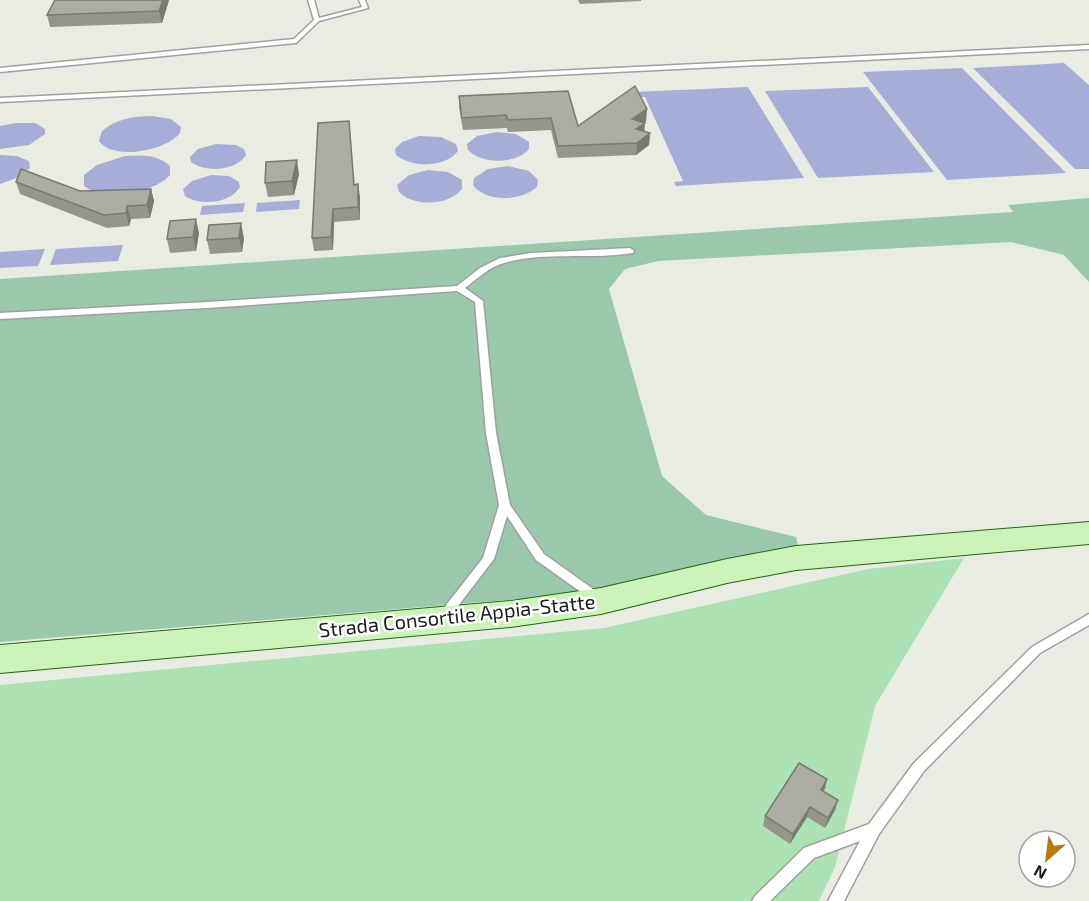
<svg xmlns="http://www.w3.org/2000/svg" width="1089" height="901" viewBox="0 0 1089 901" font-family="'Exo 2',sans-serif">
<rect width="100%" height="100%" fill="#e9ece2"/>
<!-- grass -->
<polygon fill="#ace2b4" points="964,558 875,706 835,867 819,901 0,901 0,685 604,628 868,569"/>
<!-- forest -->
<polygon fill="#9ac8aa" points="1089,198 1089,282 1064,255 1011,242 658,261 625,269 609,289 662,476 706,515 796,537 799,551 653,588 0,642 0,279 1013,212 1008,205"/>
<!-- water -->
<g fill="#a6add6">
<polygon points="1064,63 1089,85 1089,169 1075,169 973,68"/>
<polygon points="962,68 1066,173 947,180 863,72"/>
<polygon points="748,87 804,178 676,186 674,182 683,181 645,97 636,97 634,92"/>
<polygon points="868,87 934,172 818,178 765,91"/>
<path d="M152,116L171,119L181,127L180,133C166,151 113,161 99,141L102,131C116,119 134,116 152,116Z"/>
<polygon points="16,123 35,123 45,129 45,134 29,145 0,149 0,126"/>
<path d="M497,132L516,134L529,142V149C516,164 482,165 468,150L467,144L477,136Z"/>
<path d="M419,136L441,137L456,144L458,151C445,168 412,168 396,155L395,149L402,142Z"/>
<path d="M216,144L236,145L244,149L246,155C236,171 206,173 191,162L190,157L198,149Z"/>
<polygon points="0,155 17,156 29,161 30,168 19,177 0,184"/>
<path d="M125,156C140,155 158,154 170,166V175C155,193 102,201 84,186V175L97,165Z"/>
<path d="M508,166L529,171L538,180L537,187C522,201 486,203 473,185L474,178L488,169Z"/>
<path d="M428,170L448,172L462,180V189C448,206 414,207 399,192L397,185L409,175Z"/>
<path d="M211,175L229,176L239,182L240,187C230,204 200,206 185,196L183,189L192,181Z"/>
<polygon points="300,200 299,209 256,212 257,203"/>
<polygon points="245,203 243,212 200,215 202,206"/>
<polygon points="123,245 118,261 50,265 56,249"/>
<polygon points="45,249 38,266 0,268 0,252"/>
</g>
<g fill="none" stroke-linecap="round" stroke-linejoin="round">
<defs>
<g id="lane">
<polygon points="308,0 314,0 319,18 362,7 359,0 365,0 368,8 319,21 296,43 0,72 0,68 294,39 314,20"/>
<polygon points="1089,45 1089,49 0,102 0,98"/>
<path d="M630,248L634,251L633,253C591,260 545,251 504,263C489,267 477,279 465,288L483,301L496,433L510,505L544,554L600,594L602,597L600,600H592L536,560L507,516L494,559L448,619L444,621L440,619L438,616L440,613L483,558L499,505L486,433L475,302L457,291L207,308L0,319V313L207,302L457,286L480,268L500,258L531,253Z"/>
<polygon points="1089,614 1089,625 1040,653 924,771 879,834 844,901 828,901 860,841 814,858 770,901 752,901 755,896 804,848 869,824 914,763 1032,647"/>
</g>
<polygon id="secondary" points="1089,522 1089,544 796,570 727,583 601,614 511,627 0,673 0,645 511,601 601,588 727,559 796,546"/>
</defs>
<!-- lane casing -->
<use href="#lane" stroke="#a0a0a0" stroke-width="3"/>
<!-- secondary casing -->
<use href="#secondary" stroke="#25670e" stroke-width="2"/>
<!-- lane -->
<use href="#lane" fill="#fff" fill-rule="evenodd"/>
<!-- secondary -->
<use href="#secondary" fill="#cbf3ba" fill-rule="evenodd"/>
</g>
<!-- wall -->
<g fill="#95968b">
<polygon points="169,0 162,23 50,27 47,15"/>
<polygon points="578,0 641,0 641,1 580,4"/>
<polygon points="568,91 578,126 647,109 646,121 643,123 644,131 650,133 649,145 636,155 558,158 551,130 508,132 507,128 463,130 459,108 459,96"/>
<polygon points="350,133 354,185 360,197 360,220 334,222 333,250 314,251 312,238"/>
<polygon points="299,174 294,195 268,197 265,183"/>
<polygon points="16,182 80,191 151,189 154,201 150,218 131,219 129,226 107,228 20,194"/>
<polygon points="199,233 196,251 170,253 167,239"/>
<polygon points="244,238 242,252 210,254 207,240"/>
<polygon points="827,779 823,791 838,800 835,810 825,828 807,817 790,844 763,826 765,816"/>
</g>
<!-- shaded-wall -->
<g fill="#797a71">
<polygon points="163,0 169,0 162,23 159,11"/>
<polygon points="647,109 646,121 631,132 632,119"/>
<polygon points="645,123 644,135 636,129"/>
<polygon points="650,133 649,145 636,155 637,143"/>
<polygon points="297,160 299,174 294,195 292,181"/>
<polygon points="358,184 360,197 360,220 358,207"/>
<polygon points="151,189 154,201 150,218 147,205"/>
<polygon points="127,206 131,219 129,226 126,213"/>
<polygon points="333,209 334,222 333,250 331,237"/>
<polygon points="196,219 199,233 196,251 193,237"/>
<polygon points="241,223 244,238 242,252 239,238"/>
<polygon points="827,779 825,789 818,800 821,790"/>
<polygon points="838,800 835,810 825,828 828,818"/>
<polygon points="810,807 807,817 790,844 793,834"/>
</g>
<!-- building -->
<g fill="#adaea2" stroke="#797a71" stroke-width="1.5">
<polygon points="55,0 163,0 159,11 47,15"/>
<polygon points="635,86 647,109 632,119 645,123 636,129 650,133 637,143 558,146 551,118 508,120 506,115 462,118 459,96 568,91 578,126"/>
<polygon points="349,121 354,185 358,184 358,207 333,209 331,237 312,238 318,123"/>
<polygon points="297,160 292,181 265,183 266,162"/>
<polygon points="21,169 80,191 151,189 147,205 127,206 126,213 104,215 16,182"/>
<polygon points="196,219 193,237 167,239 170,221"/>
<polygon points="241,223 239,238 207,240 209,225"/>
<polygon points="799,763 827,779 821,790 838,800 828,818 810,807 793,834 765,816"/>
</g>
<g text-anchor="middle" stroke-width="5" stroke-linejoin="round" paint-order="stroke">
<!-- street labels -->
<g font-size="20" fill="#1c1c1c" stroke="#fff">
<text transform="translate(457 616) rotate(-6)" y="7">Strada Consortile Appia-Statte</text>
</g>
</g>
<!-- north arrow -->
<g transform="translate(1047 859) rotate(208)"><circle r="28" fill="#ffffff" stroke="#a4a4a4" stroke-width="1.5"/>
<path d="M0-4.5L10 22L0 15L-10 22Z" fill="#b57a12"/>
<text y="-9" font-size="16" font-weight="bold" text-anchor="middle" fill="#1c1c1c">N</text>
</g>
</svg>
